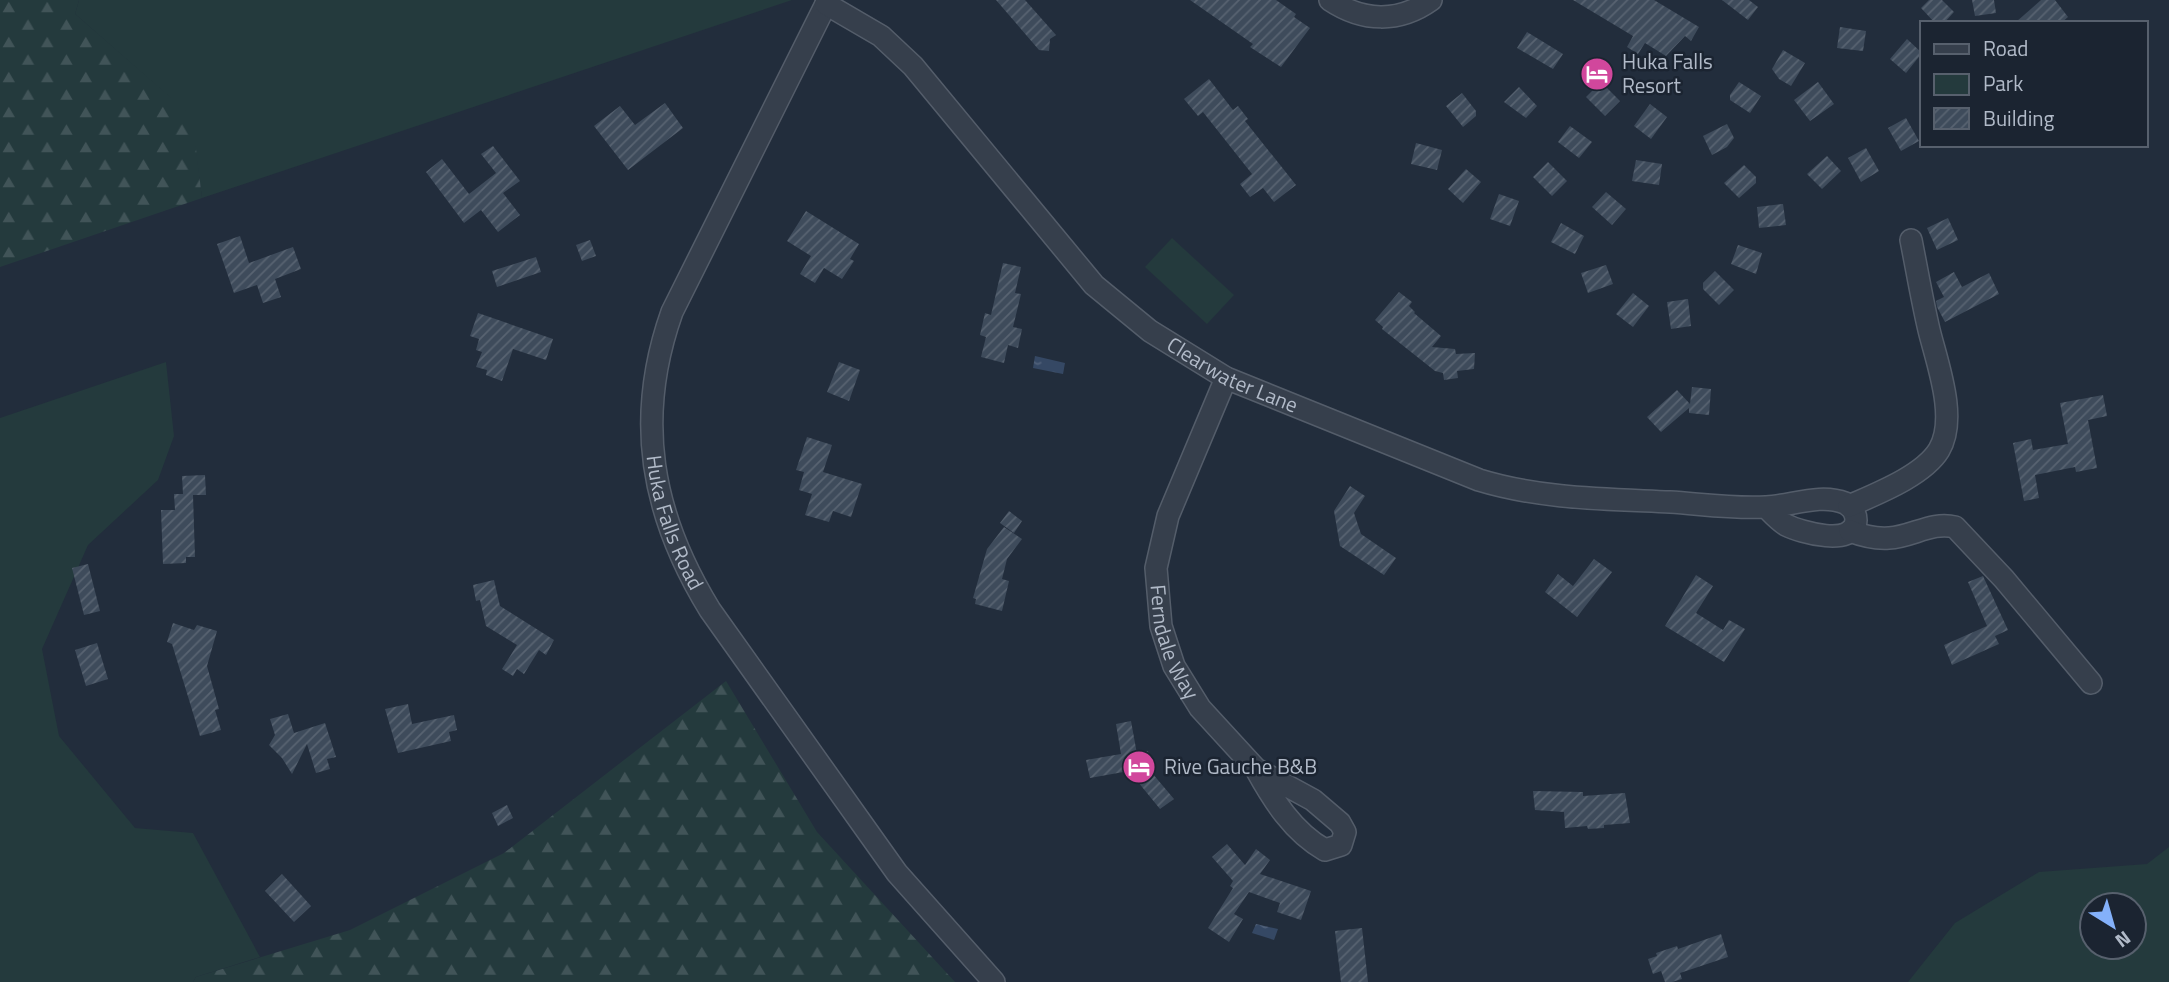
<svg xmlns="http://www.w3.org/2000/svg" width="2169" height="982" viewBox="0 0 2169 982" font-family="'Titillium Web',sans-serif">
<defs>
<pattern id="forest-firs" width="22" height="20" patternUnits="userSpaceOnUse" patternTransform="scale(1.75)"><rect width="22" height="20" fill="#243a3d"/><path d="M5 1l3.5 6h-7zM16 11l3.5 6h-7z" fill="#415458"/></pattern>
<pattern id="water-ripples" width="26" height="14" patternUnits="userSpaceOnUse" patternTransform="scale(1.75)"><rect width="26" height="14" fill="#354864"/><path d="M2 4q2-2 4 0t4 0M15 11q2-2 4 0t4 0" fill="none" stroke="#506079"/></pattern>
<pattern id="building-hatch" width="6" height="6" patternUnits="userSpaceOnUse" patternTransform="scale(1.75)"><rect width="6" height="6" fill="#3e4b5b"/><path d="M-1 1l2-2M0 6l6-6M5 7l2-2" fill="none" stroke="#586371"/></pattern>
</defs>
<rect width="100%" height="100%" fill="#222d3c"/>
<!-- green -->
<g fill="#243a3d" fill-rule="evenodd">
<polygon points="79,0 792,0 202,198 191,116 75,14"/>
<polygon points="1172,238 1234,295 1207,324 1145,267"/>
<polygon points="166,362 174,436 158,480 88,545 42,649 59,736 135,828 193,833 260,957 196,977 193,982 0,982 0,418"/>
<path d="M2169,847V982H1908L1955,923L2039,872L2147,864ZM2134,905V947H2092V905Z"/>
</g>
<!-- forest -->
<g fill="url(#forest-firs)">
<polygon points="0,0 79,0 75,14 192,116 202,198 0,267"/>
<polygon points="726,681 817,832 955,982 193,982 196,977 350,930 504,853"/>
</g>
<!-- water -->
<g fill="url(#water-ripples)">
<polygon points="1035,356 1065,363 1063,374 1033,368"/>
<polygon points="1256,924 1278,929 1274,940 1252,933"/>
</g>
<!-- building -->
<g fill="url(#building-hatch)">
<polygon points="996,0 1025,0 1056,35 1050,39 1049,51 1039,50"/>
<polygon points="1190,0 1276,0 1296,14 1294,17 1310,28 1281,67 1250,47 1253,44"/>
<polygon points="1573,0 1654,0 1699,27 1691,41 1685,36 1666,56 1645,43 1638,54 1627,47 1633,36"/>
<polygon points="1722,0 1749,0 1758,7 1748,20"/>
<polygon points="1929,0 1942,0 1954,12 1944,23 1935,23 1921,8"/>
<polygon points="1972,0 1994,0 1996,13 1975,16"/>
<polygon points="2041,0 2055,0 2068,17 2061,23 2015,23"/>
<polygon points="1840,27 1866,31 1863,51 1837,48"/>
<polygon points="1527,32 1563,54 1553,69 1517,48"/>
<polygon points="1907,39 1922,53 1906,73 1890,59"/>
<polygon points="1783,50 1805,63 1791,86 1779,79 1772,69"/>
<polygon points="1209,79 1233,110 1238,106 1248,119 1245,121 1296,185 1274,202 1263,188 1250,197 1240,184 1252,174 1203,112 1198,116 1184,99"/>
<polygon points="1601,82 1620,101 1605,116 1586,97"/>
<polygon points="1739,82 1761,96 1750,113 1730,100 1730,95"/>
<polygon points="1818,82 1834,104 1810,121 1794,100"/>
<polygon points="1519,87 1537,106 1526,118 1504,102"/>
<polygon points="1462,93 1476,111 1476,116 1463,127 1446,106"/>
<polygon points="665,103 683,128 628,170 594,126 620,106 635,125"/>
<polygon points="1650,104 1667,117 1651,139 1634,126"/>
<polygon points="1906,118 1919,141 1901,151 1888,128"/>
<polygon points="1727,124 1734,138 1727,147 1712,155 1703,136"/>
<polygon points="1570,126 1592,142 1579,158 1558,142"/>
<polygon points="1416,143 1442,150 1437,170 1411,164"/>
<polygon points="493,146 520,181 503,193 520,215 498,232 481,210 464,223 426,172 442,159 469,194 496,173 481,154"/>
<polygon points="1866,148 1879,171 1861,182 1848,158"/>
<polygon points="1827,156 1841,171 1822,189 1807,174"/>
<polygon points="1636,160 1662,164 1659,185 1632,181"/>
<polygon points="1548,162 1567,181 1552,196 1533,177"/>
<polygon points="1744,165 1756,177 1756,183 1739,198 1724,183"/>
<polygon points="1466,169 1481,182 1463,203 1448,189"/>
<polygon points="1606,192 1626,209 1612,225 1592,207"/>
<polygon points="1499,194 1519,201 1510,226 1490,219"/>
<polygon points="1783,204 1786,225 1759,228 1757,207"/>
<polygon points="806,211 859,244 850,259 854,261 842,279 824,268 815,283 800,274 811,256 787,241"/>
<polygon points="1948,218 1958,240 1937,250 1927,228"/>
<polygon points="1561,223 1584,236 1575,254 1551,242"/>
<polygon points="240,236 249,263 293,247 301,269 275,279 281,297 263,303 257,285 234,293 217,244"/>
<polygon points="590,240 596,256 582,261 576,245"/>
<polygon points="1738,245 1762,253 1756,274 1731,264"/>
<polygon points="536,257 541,272 497,287 492,271"/>
<polygon points="1003,263 1021,267 1015,293 1021,294 1013,327 1022,329 1018,348 1008,345 1004,363 981,357 986,337 980,335 985,313 991,315"/>
<polygon points="1606,265 1613,284 1588,293 1581,273"/>
<polygon points="1715,271 1734,290 1719,305 1703,289 1703,283"/>
<polygon points="1954,272 1962,287 1989,273 1999,294 1945,322 1937,307 1936,301 1944,297 1936,282"/>
<polygon points="1399,292 1412,302 1409,306 1415,312 1414,313 1441,336 1432,347 1455,349 1456,354 1475,353 1474,369 1457,371 1458,378 1444,380 1443,373 1435,371 1382,329 1383,327 1375,320"/>
<polygon points="1633,293 1649,306 1633,327 1616,314"/>
<polygon points="1688,299 1691,326 1671,329 1667,302"/>
<polygon points="478,313 553,339 546,360 513,349 502,381 486,375 487,370 476,367 482,352 476,350 479,339 470,336"/>
<polygon points="839,362 860,370 849,401 827,392"/>
<polygon points="1692,387 1711,389 1709,415 1689,413 1689,408 1661,432 1647,417 1677,390 1690,404"/>
<polygon points="2103,395 2107,416 2088,420 2097,468 2076,472 2075,467 2035,475 2039,498 2024,501 2013,443 2031,439 2033,450 2068,444 2060,403"/>
<polygon points="807,437 832,445 823,472 862,484 851,517 833,511 829,522 805,515 812,494 799,490 804,472 796,470"/>
<polygon points="205,475 206,495 193,495 195,557 186,557 186,563 163,564 161,510 175,510 174,494 183,494 182,476"/>
<polygon points="1350,486 1365,496 1354,513 1361,534 1396,558 1384,575 1340,546 1334,511"/>
<polygon points="1009,511 1022,521 1014,533 1000,523"/>
<polygon points="1004,527 1022,539 1007,559 1002,579 1009,581 1002,611 975,604 976,599 973,598 987,549"/>
<polygon points="1594,559 1612,572 1577,617 1545,592 1558,574 1573,586"/>
<polygon points="88,564 100,611 84,615 72,568"/>
<polygon points="1696,575 1713,586 1696,613 1723,630 1729,620 1745,629 1724,662 1665,626"/>
<polygon points="1983,576 2008,630 1995,636 1999,644 1952,665 1944,645 1987,626 1968,582"/>
<polygon points="494,580 500,606 554,640 546,655 539,650 524,674 517,669 513,676 502,669 517,645 486,626 480,600 476,601 473,585"/>
<polygon points="173,623 194,630 197,625 217,631 207,666 219,709 215,710 221,730 200,736 172,644 167,642"/>
<polygon points="97,643 108,679 86,686 75,650"/>
<polygon points="408,704 412,724 454,715 457,730 449,732 451,741 398,753 385,709"/>
<polygon points="288,714 294,733 325,723 336,757 327,759 330,769 316,773 307,744 292,774 282,758 269,745 275,735 270,719"/>
<polygon points="1131,721 1137,754 1148,751 1152,773 1174,799 1160,809 1129,771 1090,778 1086,760 1121,754 1116,724"/>
<polygon points="1533,791 1583,792 1583,796 1625,793 1630,823 1604,825 1604,828 1588,829 1587,826 1565,828 1564,812 1535,810"/>
<polygon points="507,805 513,818 498,826 492,813"/>
<polygon points="1227,844 1245,865 1256,849 1270,860 1260,874 1311,891 1301,920 1277,912 1280,903 1249,892 1234,914 1243,919 1229,942 1208,928 1233,888 1230,886 1233,881 1212,857"/>
<polygon points="282,874 311,906 294,922 265,891"/>
<polygon points="1362,928 1368,982 1341,982 1335,931"/>
<polygon points="1721,934 1728,957 1680,973 1682,979 1672,982 1665,982 1661,971 1653,974 1648,959 1657,956 1656,953 1677,946 1678,949"/>
</g>
<g fill="none" stroke-linecap="round" stroke-linejoin="round">
<defs>
<g id="minor">
<path id="s1" d="M828,0L672,312C634,419 651,514 710,610L897,873L994,982"/>
<path d="M1330,0C1363,22 1399,23 1431,0"/>
<path id="s2" d="M826,4L881,36L913,66L1094,285L1150,331L1226,378L1479,480C1541,499 1606,499 1670,502C1701,504 1734,509 1766,507C1791,506 1820,493 1845,503C1852,506 1856,514 1856,520C1855,548 1800,532 1786,525C1778,520 1772,513 1766,507"/>
<path id="s3" d="M1226,378L1168,516L1156,568L1161,626L1174,666L1200,708L1256,769L1313,800L1340,823L1345,832L1341,845L1325,850C1293,832 1273,800 1256,769"/>
<path d="M1849,506C1876,494 1923,476 1939,450C1958,418 1937,363 1929,330C1922,300 1917,270 1911,240"/>
<path d="M1850,531C1863,536 1875,539 1889,538C1912,537 1932,521 1955,527L2004,579L2091,683"/>
</g>
</defs>
<!-- minor casing -->
<use href="#minor" stroke="#545d6a" stroke-width="24"/>
<!-- minor -->
<use href="#minor" stroke="#363f4c" stroke-width="21"/>
</g>
<!-- icons -->
<defs>
<symbol id="hotel-disc" viewBox="-11 -11 22 22"><circle r="9.5" fill="#d1479c" stroke="#1b2431"/><path d="M-6-4.5h1.5V1H6V5H4.5V3h-9V5H-6ZM-4 0a1.8 1.8 0 1 1 3.6 0ZM.5 0V-2.5h3Q6-2.5 6 0Z" fill="#fff"/></symbol>
</defs>
<g fill-rule="evenodd">
<use href="#hotel-disc" x="1578" y="55" width="38" height="38"/>
<use href="#hotel-disc" x="1120" y="748" width="38" height="38"/>
</g>
<g text-anchor="middle" stroke-width="5" stroke-linejoin="round" paint-order="stroke">
<!-- poi labels -->
<g font-size="21" fill="#b1bac8" stroke="#1b2431" text-anchor="start">
<text x="1622" y="69">Huka Falls<tspan x="1622" dy="24">Resort</tspan></text>
<text x="1164" y="774">Rive Gauche B&amp;B</text>
</g>
<!-- street labels -->
<g font-size="21" fill="#b1bac8" stroke="#1b2431">
<text dy="7" stroke="none"><textPath href="#s2" startOffset="558">Clearwater Lane</textPath></text>
<text dy="7" stroke="none"><textPath href="#s1" startOffset="565">Huka Falls Road</textPath></text>
<text dy="7" stroke="none"><textPath href="#s3" startOffset="280">Ferndale Way</textPath></text>
</g>
</g>
<!-- legend -->
<rect x="1920" y="21" width="228" height="126" fill="#1b2431" stroke="#57606d" stroke-width="2"/>
<rect x="1934" y="44" width="35" height="10" fill="#363f4c" stroke="#57606d" stroke-width="2"/>
<text x="1983" y="56" font-size="21" fill="#b1bac8">Road</text>
<rect x="1934" y="74" width="35" height="21" fill="#243a3d" stroke="#57606d" stroke-width="2"/>
<text x="1983" y="91" font-size="21" fill="#b1bac8">Park</text>
<rect x="1934" y="108" width="35" height="21" fill="url(#building-hatch)" stroke="#57606d" stroke-width="2"/>
<text x="1983" y="126" font-size="21" fill="#b1bac8">Building</text>
<!-- north arrow -->
<g transform="translate(2113 926) rotate(143)"><circle r="33" fill="#1b2431" stroke="#57606d" stroke-width="2"/>
<path d="M0-5L12 26L0 18L-12 26Z" fill="#84b1fa"/>
<text y="-10" font-size="19" font-weight="bold" text-anchor="middle" fill="#b1bac8">N</text>
</g>
</svg>
